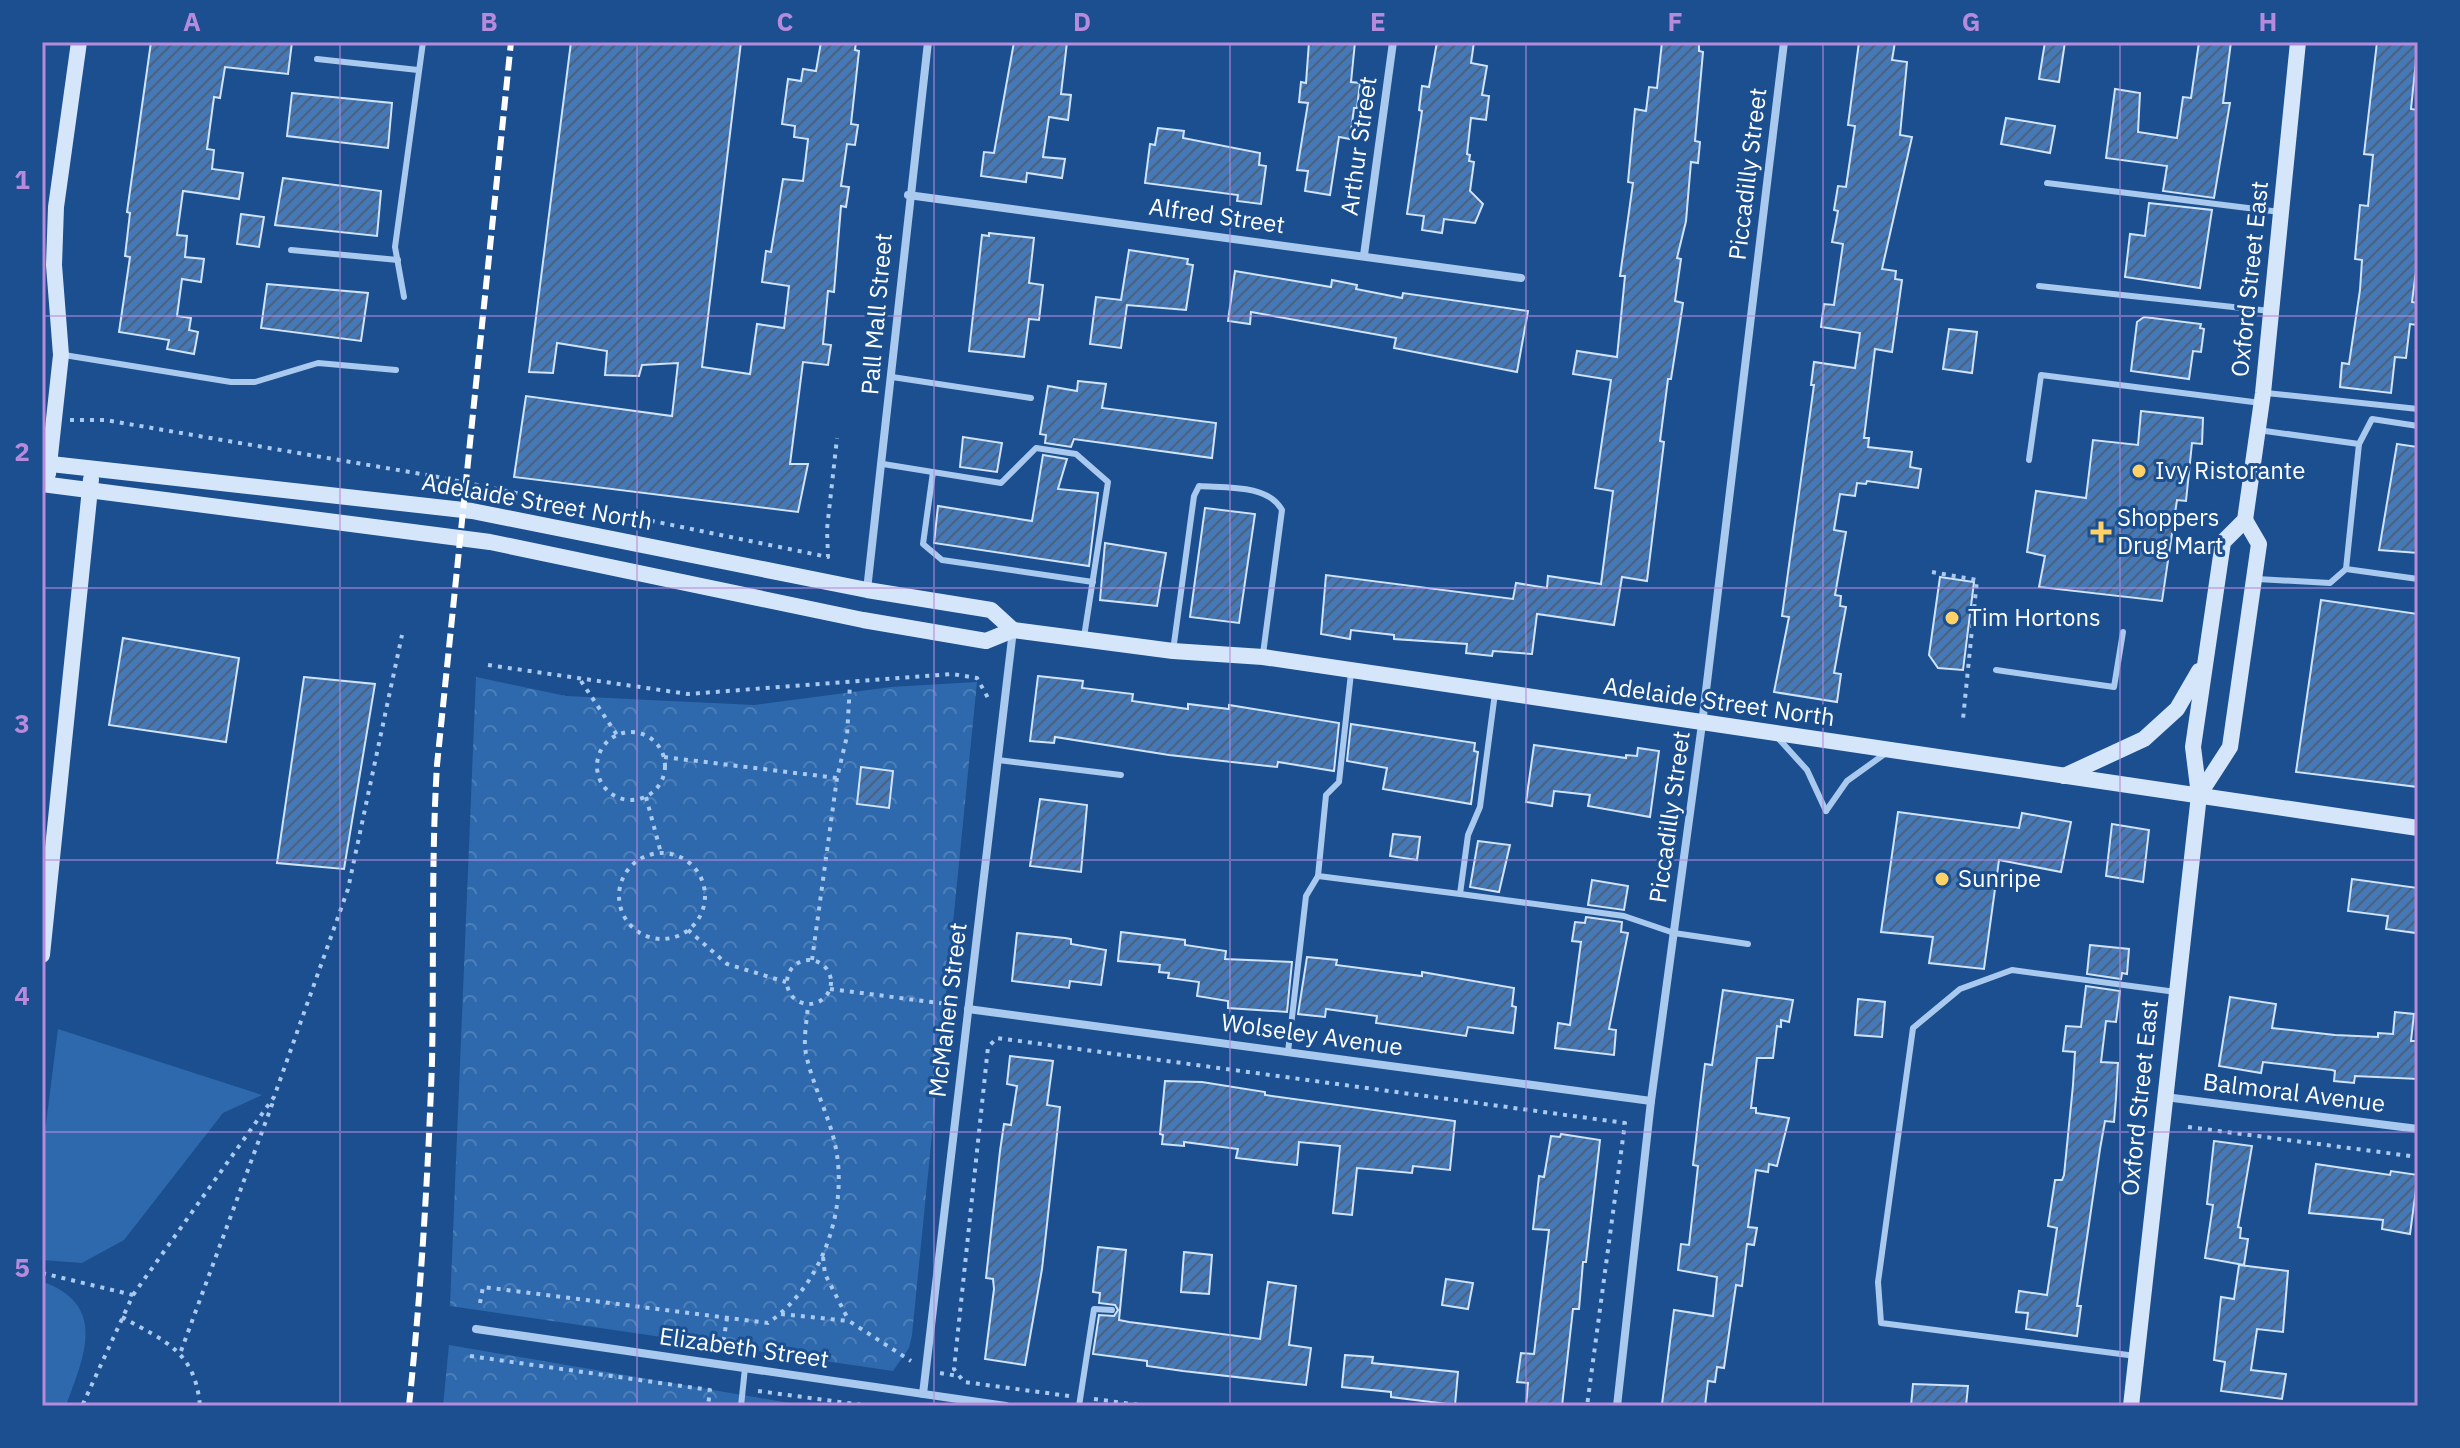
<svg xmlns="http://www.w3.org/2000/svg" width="2460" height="1448" viewBox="0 0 2460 1448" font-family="'IBM Plex Sans',sans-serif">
<defs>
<pattern id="forest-crowns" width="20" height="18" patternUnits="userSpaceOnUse" patternTransform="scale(2)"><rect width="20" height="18" fill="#2e69ad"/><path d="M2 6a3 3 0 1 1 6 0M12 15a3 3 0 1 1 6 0" fill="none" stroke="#4d80b9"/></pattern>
<pattern id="building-hatch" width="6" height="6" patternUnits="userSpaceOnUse" patternTransform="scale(2)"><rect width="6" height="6" fill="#4478b7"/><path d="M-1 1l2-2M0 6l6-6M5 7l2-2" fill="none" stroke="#486282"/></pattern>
</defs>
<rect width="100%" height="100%" fill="#1b4f8f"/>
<!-- grass -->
<g fill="#2e69ad">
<polygon points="58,1029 262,1095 223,1113 124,1240 82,1263 42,1260 42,1155"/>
<path d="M46,1283C108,1307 83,1359 66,1406H42V1284Z"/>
</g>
<!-- forest -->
<g fill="url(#forest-crowns)">
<polygon points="476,677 566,696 754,705 891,687 977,682 912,1335 909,1348 893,1371 450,1306"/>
<polygon points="449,1345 807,1406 443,1406"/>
</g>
<!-- building -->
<g fill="url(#building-hatch)" stroke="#cfe3fa" stroke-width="2">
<polygon points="151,42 292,42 288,74 225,67 220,98 214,97 207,149 214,150 212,169 243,173 239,199 183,191 177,235 187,236 185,257 204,259 201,282 182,279 177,316 191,318 189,330 198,332 194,354 167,349 169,340 119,332 130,257 125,256 130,213 127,212"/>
<polygon points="571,42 741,42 702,367 750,374 757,324 784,328 789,286 762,282 766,251 771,252 783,179 803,181 808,139 794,137 795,126 782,124 788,79 801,81 803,69 816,71 821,42 856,42 855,50 859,51 851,124 858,125 855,145 847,144 841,186 849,187 846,207 841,206 834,292 828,291 823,344 831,345 828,365 803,362 790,464 808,464 798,512 514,477 526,396 672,416 678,363 642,365 639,376 605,375 607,351 557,343 553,373 529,372"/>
<polygon points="1014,42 1067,42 1061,94 1071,95 1068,120 1049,117 1043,157 1065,159 1062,178 1027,173 1026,182 981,176 984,152 994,153"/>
<polygon points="1309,42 1355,42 1351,82 1360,83 1357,108 1354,108 1350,139 1339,137 1330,195 1305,191 1308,171 1297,170 1308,103 1299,102 1301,82 1306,83"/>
<polygon points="1437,42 1474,42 1471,63 1487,66 1482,95 1489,96 1486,120 1471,118 1467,154 1470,155 1469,161 1474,162 1470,191 1483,204 1475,223 1444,219 1442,233 1422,230 1424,216 1407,214 1422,111 1419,110 1422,86 1429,87"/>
<polygon points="1662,42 1699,44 1699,51 1703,52 1695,141 1700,142 1698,163 1691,162 1686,221 1677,258 1681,259 1675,301 1683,303 1671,379 1668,379 1660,441 1664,442 1647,581 1622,577 1614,625 1537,614 1532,654 1493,651 1492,656 1466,653 1467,644 1394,639 1394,635 1351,630 1350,639 1321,634 1326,575 1513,599 1516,583 1547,588 1548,576 1601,584 1613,491 1595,488 1611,380 1573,374 1577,351 1617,357 1625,276 1620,276 1633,183 1628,182 1635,109 1646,111 1649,87 1657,88"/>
<polygon points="1859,42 1895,42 1892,60 1907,62 1900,135 1912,137 1882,269 1896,271 1895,279 1902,280 1892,352 1875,349 1864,438 1869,438 1868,447 1912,452 1910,467 1921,469 1918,488 1867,481 1866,484 1857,483 1855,496 1840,494 1834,530 1846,532 1835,595 1841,596 1840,606 1846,607 1834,673 1841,674 1837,702 1774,692 1789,617 1782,616 1814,385 1811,385 1814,362 1855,368 1860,333 1821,327 1824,304 1834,305 1843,244 1832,242 1838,211 1834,210 1838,186 1846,187 1855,126 1848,125"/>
<polygon points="2045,42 2065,42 2059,82 2039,79"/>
<polygon points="2199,42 2231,42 2223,103 2230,103 2214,198 2163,191 2167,166 2106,158 2115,89 2140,93 2138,132 2177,138 2183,97 2191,98"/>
<polygon points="2377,42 2418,42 2411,109 2418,110 2418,256 2412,302 2418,303 2418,325 2410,324 2406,358 2395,357 2391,393 2340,387 2342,363 2349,364 2360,290 2362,260 2355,259 2360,205 2368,206 2373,155 2364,154"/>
<polygon points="292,93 392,103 388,148 287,136"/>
<polygon points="2006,118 2055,126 2050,153 2001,144"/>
<polygon points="1158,128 1184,131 1183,138 1260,153 1259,165 1266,166 1261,204 1237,201 1238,195 1145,183 1150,144 1155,145"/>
<polygon points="283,178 381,191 377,236 275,225"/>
<polygon points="2149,203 2212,210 2200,288 2125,277 2130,234 2145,236"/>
<polygon points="241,214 264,217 259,247 237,244"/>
<polygon points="989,233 1034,238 1029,283 1043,285 1039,320 1029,319 1024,357 969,351 982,235 989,236"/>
<polygon points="1129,250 1188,259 1187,264 1193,265 1186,310 1127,305 1121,348 1090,344 1096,297 1121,300"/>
<polygon points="1235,271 1331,287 1332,280 1357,285 1356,289 1402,298 1403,293 1528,311 1517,372 1394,348 1396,338 1346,329 1251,312 1250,324 1228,321"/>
<polygon points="267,284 368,293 361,341 261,328"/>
<polygon points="2144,317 2201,324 2200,328 2204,329 2201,352 2193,351 2189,379 2131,371 2137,322"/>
<polygon points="1949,329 1977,332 1972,373 1943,369"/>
<polygon points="1078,381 1106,384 1102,408 1216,423 1212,458 1074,439 1071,447 1045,443 1046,435 1040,434 1048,386 1077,391"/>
<polygon points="2141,411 2203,418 2202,444 2192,443 2186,501 2177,500 2162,601 2039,587 2045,556 2027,552 2036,491 2086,498 2093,440 2138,445"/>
<polygon points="963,437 1002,443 997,472 960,467"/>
<polygon points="2397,444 2418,447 2418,553 2379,550"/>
<polygon points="1043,455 1067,459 1058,489 1098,493 1089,566 934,543 938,506 1032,521"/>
<polygon points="1205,508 1255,514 1239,623 1190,617"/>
<polygon points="1105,543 1166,553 1157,606 1100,600"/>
<polygon points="1940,577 1974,582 1963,670 1938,668 1929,655"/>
<polygon points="2321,600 2418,614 2418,787 2296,772"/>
<polygon points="123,638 239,658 226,742 109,725"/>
<polygon points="1038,676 1083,681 1082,688 1133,694 1132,701 1188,709 1188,704 1229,709 1229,705 1339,723 1334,771 1278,762 1277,767 1169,755 1055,737 1054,743 1030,741"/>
<polygon points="304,677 375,684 344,869 277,863"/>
<polygon points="1351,724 1475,743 1474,751 1478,752 1471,804 1383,789 1387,768 1347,761"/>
<polygon points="1534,745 1626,758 1626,755 1637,756 1638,748 1659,751 1650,817 1588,806 1590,795 1554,791 1552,806 1526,802"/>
<polygon points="861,767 893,771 889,808 857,804"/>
<polygon points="1040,799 1087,805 1081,872 1030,866"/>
<polygon points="1898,812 2019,828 2022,813 2071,822 2061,872 1999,860 1984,969 1929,963 1933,937 1881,932"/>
<polygon points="2112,824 2149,830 2143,882 2106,876"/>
<polygon points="1393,834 1420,837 1417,860 1390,856"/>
<polygon points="1478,841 1510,845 1499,892 1470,887"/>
<polygon points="2352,879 2418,888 2416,933 2386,929 2388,916 2348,911"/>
<polygon points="1592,880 1628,886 1624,910 1588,905"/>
<polygon points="1586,917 1622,922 1621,932 1628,933 1609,1029 1616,1030 1614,1055 1555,1048 1558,1023 1570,1025 1581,942 1572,941 1575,922 1585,923"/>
<polygon points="1121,932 1185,940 1185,945 1226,951 1225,959 1292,962 1287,1012 1228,1008 1228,1001 1197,996 1199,982 1168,978 1169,973 1159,972 1160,965 1118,961"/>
<polygon points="1017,933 1065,938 1071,939 1071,944 1106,950 1101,985 1070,981 1069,988 1012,981"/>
<polygon points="2090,945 2129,949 2127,974 2122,973 2121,979 2087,974"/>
<polygon points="1307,957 1337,960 1336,965 1422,976 1422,972 1514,988 1512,1006 1516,1007 1513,1033 1468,1027 1466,1036 1376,1023 1377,1016 1326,1009 1325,1017 1298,1014"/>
<polygon points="2086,986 2120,991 2116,1022 2106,1021 2101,1062 2118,1063 2116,1098 2114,1122 2105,1121 2100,1149 2077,1306 2081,1306 2077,1336 2026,1329 2028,1313 2016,1312 2019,1291 2047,1295 2057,1228 2048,1226 2055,1180 2062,1180 2064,1175 2073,1085 2075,1052 2063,1051 2066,1026 2081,1027"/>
<polygon points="1723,990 1793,1000 1789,1022 1781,1020 1781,1027 1777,1026 1773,1058 1757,1058 1751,1108 1756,1108 1756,1113 1789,1118 1777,1166 1769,1164 1768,1172 1756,1170 1748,1227 1757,1228 1754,1245 1747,1244 1742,1286 1736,1285 1724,1368 1717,1367 1715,1382 1708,1381 1705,1406 1666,1406 1662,1404 1674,1310 1713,1316 1717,1277 1678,1270 1681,1244 1689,1245 1698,1166 1693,1165 1702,1088 1705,1064 1712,1065"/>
<polygon points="2230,997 2276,1004 2272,1028 2335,1035 2378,1037 2378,1033 2393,1034 2395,1012 2414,1014 2411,1041 2418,1041 2418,1079 2355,1076 2354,1083 2334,1081 2335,1071 2332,1070 2263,1062 2261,1073 2219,1066"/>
<polygon points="1858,999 1885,1002 1882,1037 1855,1035"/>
<polygon points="1010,1056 1053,1061 1047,1105 1060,1107 1042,1269 1025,1365 985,1359 994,1289 993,1279 986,1278 1000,1151 1004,1124 1011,1125 1017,1086 1007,1084"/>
<polygon points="1165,1081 1202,1082 1265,1092 1265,1095 1455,1121 1450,1170 1413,1166 1412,1173 1357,1168 1352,1215 1333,1213 1340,1146 1299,1142 1297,1165 1236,1158 1238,1149 1184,1142 1184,1146 1162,1144 1163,1135 1160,1134"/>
<polygon points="1561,1134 1600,1140 1586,1262 1583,1262 1579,1309 1573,1309 1562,1406 1526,1406 1528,1383 1517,1382 1521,1353 1534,1354 1549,1230 1533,1229 1539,1176 1544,1177 1551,1136 1560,1137"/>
<polygon points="2214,1141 2252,1146 2238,1227 2241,1228 2240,1238 2248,1239 2244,1265 2205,1258 2213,1205 2207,1204"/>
<polygon points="2316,1164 2390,1175 2391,1171 2418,1175 2410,1234 2382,1229 2383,1220 2309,1213"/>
<polygon points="1098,1247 1126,1250 1119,1320 1129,1322 1260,1339 1268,1282 1296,1286 1289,1345 1311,1348 1306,1385 1183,1371 1147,1366 1147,1361 1093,1354 1099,1315 1114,1316 1118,1310 1115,1305 1099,1303 1100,1293 1093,1292"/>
<polygon points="1184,1252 1212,1255 1209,1294 1181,1292"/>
<polygon points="2239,1265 2288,1271 2283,1332 2257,1329 2251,1370 2286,1374 2282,1399 2221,1391 2225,1362 2214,1360 2221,1297 2234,1299"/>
<polygon points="1446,1279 1473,1283 1468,1309 1442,1305"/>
<polygon points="1345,1355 1373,1357 1372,1363 1458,1372 1455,1405 1391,1397 1391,1392 1342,1387"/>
<polygon points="1913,1384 1968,1386 1966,1406 1911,1406"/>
</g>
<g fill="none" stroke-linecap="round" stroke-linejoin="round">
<!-- path -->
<g stroke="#a9c9ee" stroke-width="4" stroke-dasharray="4 6" stroke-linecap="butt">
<polyline points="70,420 105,420 433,476 828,557 827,529 837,438"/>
<polyline points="1932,572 1977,580 1963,719"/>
<polyline points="488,665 688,694 952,674 977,678 988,698"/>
<polyline points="581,681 617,735"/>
<circle cx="631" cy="766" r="34"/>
<polyline points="664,757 837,778 847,736 850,684"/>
<polyline points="646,797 661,853"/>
<circle cx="662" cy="896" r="43"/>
<polyline points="688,930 727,964 786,982"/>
<circle cx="809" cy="982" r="22"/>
<polyline points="812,960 837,778"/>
<polyline points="830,989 955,1005"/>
<polyline points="2188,1127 2418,1157"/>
<polyline points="823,1257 825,1274 849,1321"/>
<polyline points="42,1273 133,1295 82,1406"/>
<polyline points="133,1295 274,1097 348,889 402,635"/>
<path d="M480,1303L483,1287L768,1323C820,1287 846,1216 837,1155C832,1120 813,1088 806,1054C803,1039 807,1020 808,1005"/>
<polyline points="781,1314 849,1321 911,1361"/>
<path d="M122,1317C166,1342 195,1351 200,1406"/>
<polyline points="181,1351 273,1102"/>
<polyline points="722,1351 727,1318"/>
<polyline points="470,1356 710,1390 708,1406"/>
<polyline points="940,1373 958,1376"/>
<polyline points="758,1391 870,1406"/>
<polyline points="1069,1396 964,1382 954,1369 988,1047 997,1038 1625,1123 1587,1406"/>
<polyline points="1094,1399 1147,1406"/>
</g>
<!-- lane -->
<g stroke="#a9c9ee" stroke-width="6">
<polyline points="317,59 418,70"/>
<polyline points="2047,183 2280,212"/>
<polyline points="291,250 398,260"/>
<polyline points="2039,286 2270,311"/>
<polyline points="404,297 395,247 423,42"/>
<polyline points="64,355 231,382 255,382 318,363 396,370"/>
<polyline points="892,377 1031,398"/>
<polyline points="2266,393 2418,409"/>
<polyline points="2258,430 2359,444 2372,419 2418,426"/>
<polyline points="2029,460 2041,375 2261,403"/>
<polyline points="883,464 1001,483 1036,448 1076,454 1108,482 1084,637"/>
<polyline points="933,472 923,544 942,560 1093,582"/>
<polyline points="2346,569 2418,579"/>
<polyline points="2257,579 2330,583 2346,569 2359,444"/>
<path d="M1173,651L1194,496L1199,486C1225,488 1268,484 1282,510L1263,654"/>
<polyline points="1996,670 2114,687 2123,632"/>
<polyline points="1351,673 1339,782 1326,795 1318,876 1460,894"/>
<polyline points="1495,693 1480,807 1468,835 1460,894 1624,916 1674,933 1748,944"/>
<polyline points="1778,738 1807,770 1826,811"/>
<polyline points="998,760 1121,775"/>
<polyline points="1826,811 1847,781 1886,753"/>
<polyline points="1288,1052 1306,896 1318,876"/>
<polyline points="2136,1356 1881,1323 1878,1282 1913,1028 1960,989 2012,970 2176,992"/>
<polyline points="741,1406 745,1368"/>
<polyline points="1079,1406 1094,1309 1112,1310"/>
<polyline points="2028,1406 2061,1406"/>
</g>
<!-- street -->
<g stroke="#a9c9ee" stroke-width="8">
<polyline points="908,195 1521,278"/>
<polyline points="1364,255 1393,42"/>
<polyline points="867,590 928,42"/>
<polyline points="968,1009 1651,1101"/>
<polyline points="2165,1097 2418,1129"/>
<polyline points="476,1329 1006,1406"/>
<polyline points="923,1394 1013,630"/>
<polyline points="1617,1406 1651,1101 1702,724 1784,42"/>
</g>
<!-- secondary -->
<g stroke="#d6e6fa" stroke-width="16">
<polyline points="42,463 472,511 867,590 991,610 1013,630"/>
<polyline points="48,474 61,355 54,265 56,207 79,42"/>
<polyline points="42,484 490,542 863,620 986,641 1013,630 1173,651 1263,657 2418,828"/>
<polyline points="2064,776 2144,739 2177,709 2199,671"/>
<polyline points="2199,795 2230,747 2259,544 2245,520"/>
<polyline points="42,955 91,479"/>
<polyline points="2131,1406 2199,795 2193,747 2223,542 2245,520 2263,393 2298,42"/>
</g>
<!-- rail -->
<path stroke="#fff" stroke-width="6" stroke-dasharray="14 6" stroke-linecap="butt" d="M409,1406C421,1292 428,1176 432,1062C434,963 431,864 437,765L511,42"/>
</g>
<!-- grid -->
<path fill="none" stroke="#b68bdc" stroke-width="2" stroke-opacity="0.55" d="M340,42V1406M637,42V1406M934,42V1406M1230,42V1406M1526,42V1406M1823,42V1406M2120,42V1406M42,316H2418M42,588H2418M42,860H2418M42,1132H2418"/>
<!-- markers -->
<g fill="#ffd166" stroke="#1b4f8f" stroke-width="3">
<circle cx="2139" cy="471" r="8"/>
<path d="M2097 520h8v8h8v8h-8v8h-8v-8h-8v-8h8z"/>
<circle cx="1952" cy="618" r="8"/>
<circle cx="1942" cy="879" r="8"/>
</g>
<g text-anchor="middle" stroke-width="6" stroke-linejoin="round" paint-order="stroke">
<!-- street labels -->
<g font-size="24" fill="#fff" stroke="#1b4f8f">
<text transform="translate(1359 146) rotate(-82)" y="8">Arthur Street</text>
<text transform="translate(1748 174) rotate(-83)" y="8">Piccadilly Street</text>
<text transform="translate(1217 216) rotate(8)" y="8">Alfred Street</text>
<text transform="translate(2250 279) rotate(-84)" y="8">Oxford Street East</text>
<text transform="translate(877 314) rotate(-85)" y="8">Pall Mall Street</text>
<text transform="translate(537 502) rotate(10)" y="8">Adelaide Street North</text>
<text transform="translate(1719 702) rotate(8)" y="8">Adelaide Street North</text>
<text transform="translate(1670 817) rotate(-82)" y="8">Piccadilly Street</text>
<text transform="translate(948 1010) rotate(-83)" y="8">McMahen Street</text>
<text transform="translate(1312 1035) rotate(8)" y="8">Wolseley Avenue</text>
<text transform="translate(2294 1093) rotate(7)" y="8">Balmoral Avenue</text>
<text transform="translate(2140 1098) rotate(-84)" y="8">Oxford Street East</text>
<text transform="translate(744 1348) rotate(8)" y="8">Elizabeth Street</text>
</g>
<!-- poi labels -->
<g font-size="24" fill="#fff" stroke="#1b4f8f" text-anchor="start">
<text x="2155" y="479">Ivy Ristorante</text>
<text x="2117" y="526">Shoppers<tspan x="2117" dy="28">Drug Mart</tspan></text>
<text x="1968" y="626">Tim Hortons</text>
<text x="1958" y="887">Sunripe</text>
</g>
</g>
<!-- border -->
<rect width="2460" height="1448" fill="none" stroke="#1b4f8f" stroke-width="88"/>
<rect x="44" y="44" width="2372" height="1360" fill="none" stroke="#b68bdc" stroke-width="3"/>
<g font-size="26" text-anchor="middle" font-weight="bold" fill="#b68bdc">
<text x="192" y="31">A</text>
<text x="489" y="31">B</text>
<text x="785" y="31">C</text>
<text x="1082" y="31">D</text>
<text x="1378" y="31">E</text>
<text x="1675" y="31">F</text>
<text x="1971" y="31">G</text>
<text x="2268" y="31">H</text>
<text x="22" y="189">1</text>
<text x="22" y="461">2</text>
<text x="22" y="733">3</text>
<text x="22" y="1005">4</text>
<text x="22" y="1277">5</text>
</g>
</svg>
